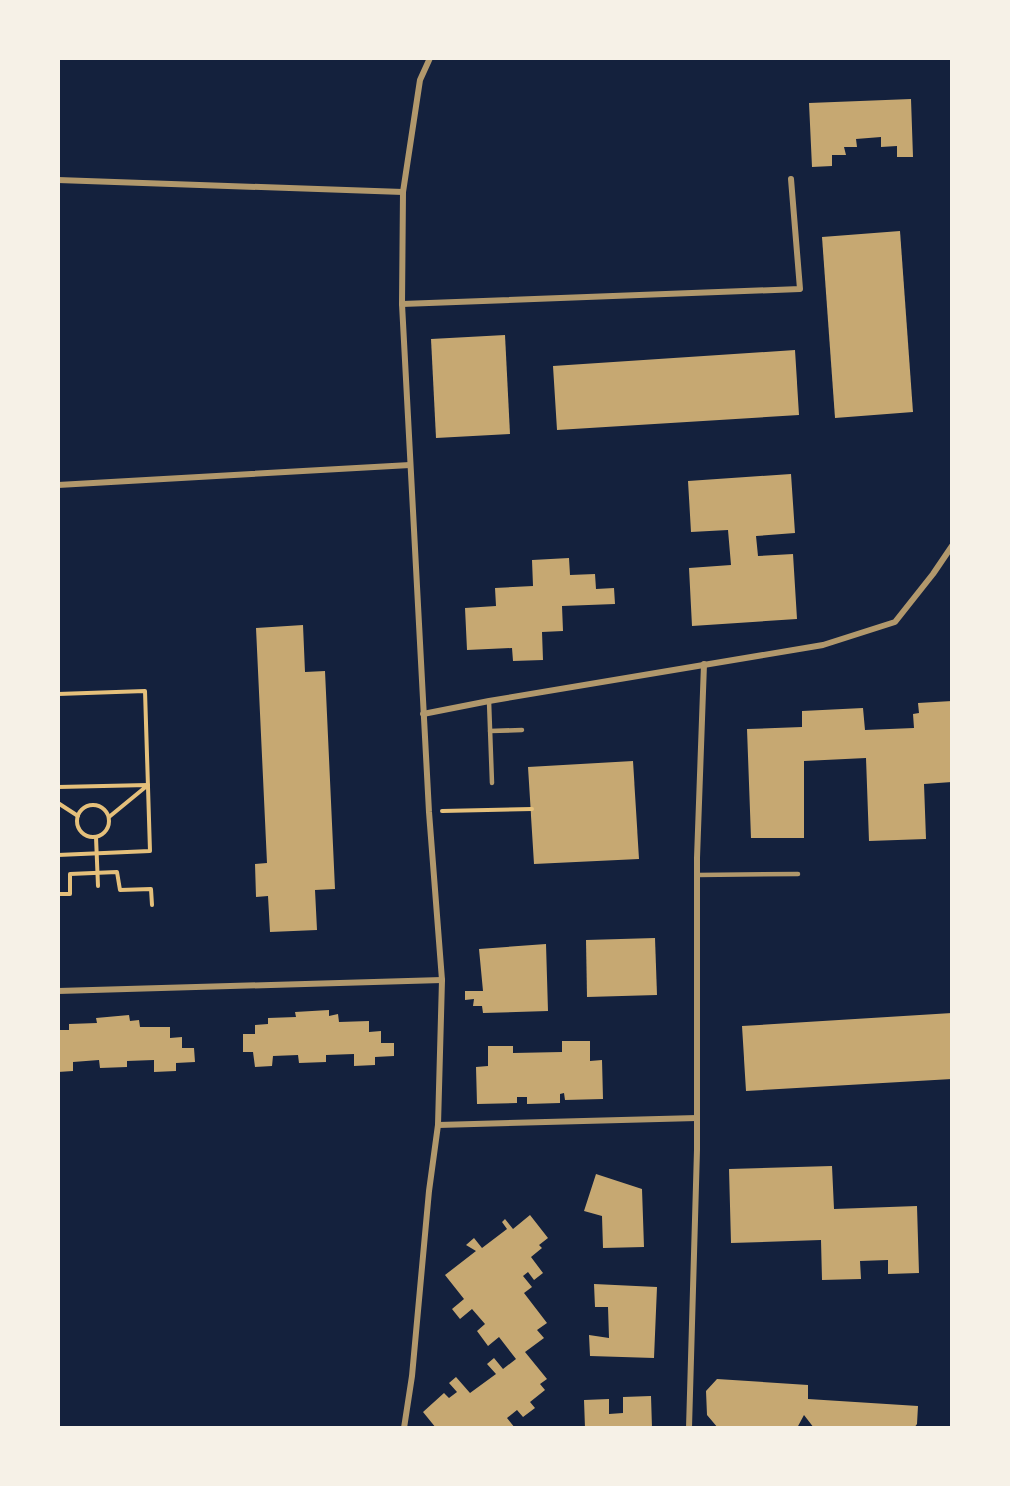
<svg xmlns="http://www.w3.org/2000/svg" width="1010" height="1486" viewBox="0 0 1010 1486" font-family="'Libre Baskerville',serif">
<rect width="100%" height="100%" fill="#14213d"/>
<!-- building -->
<g fill="#c6a872">
<polygon points="911,99 913,157 897,157 897,146 881,147 881,137 856,139 857,147 844,147 846,155 832,155 832,166 812,167 809,103"/>
<polygon points="900,231 913,412 835,418 822,237"/>
<polygon points="505,335 510,434 436,438 431,339"/>
<polygon points="795,350 799,415 557,430 553,366"/>
<polygon points="791,474 795,533 756,536 758,556 793,554 797,619 692,626 689,568 731,565 728,530 691,532 688,481"/>
<polygon points="569,558 570,575 595,574 596,589 614,588 615,604 562,606 563,631 542,632 543,660 513,661 512,648 467,650 465,608 496,606 495,588 533,586 532,560"/>
<polygon points="303,625 305,672 325,671 335,889 315,890 317,930 270,932 268,896 256,897 255,864 267,863 256,628"/>
<polygon points="952,701 952,782 924,784 926,839 869,841 866,758 804,761 804,838 751,838 747,729 802,727 802,711 863,708 865,730 914,728 913,714 919,713 918,703"/>
<polygon points="633,761 639,859 534,864 528,767"/>
<polygon points="655,938 657,995 587,997 586,940"/>
<polygon points="546,944 548,1011 483,1013 482,1006 473,1006 474,999 465,1000 465,991 483,991 479,949"/>
<polygon points="329,1010 329,1016 338,1014 339,1022 369,1021 369,1032 381,1031 381,1043 394,1043 394,1056 375,1057 375,1065 354,1066 354,1054 326,1055 326,1062 299,1063 298,1055 273,1056 272,1066 255,1067 253,1052 243,1052 243,1034 255,1034 255,1025 268,1024 268,1018 296,1017 295,1012"/>
<polygon points="952,1013 952,1079 746,1091 742,1026"/>
<polygon points="129,1015 130,1021 139,1020 140,1027 170,1027 170,1038 182,1037 182,1048 194,1048 195,1062 176,1063 176,1071 154,1072 154,1060 127,1061 127,1067 100,1068 99,1060 73,1062 73,1071 58,1072 58,1030 69,1030 69,1024 97,1023 96,1018"/>
<polygon points="562,1041 590,1041 590,1061 602,1060 603,1099 565,1100 564,1093 560,1094 560,1103 527,1104 527,1097 517,1097 517,1103 477,1104 476,1067 488,1066 488,1046 513,1046 513,1053 562,1052"/>
<polygon points="832,1166 834,1209 917,1206 919,1273 888,1274 888,1260 860,1261 861,1279 822,1280 821,1240 731,1243 729,1169"/>
<polygon points="596,1174 642,1189 644,1247 603,1248 602,1216 584,1211"/>
<polygon points="530,1215 548,1238 539,1245 542,1248 531,1257 543,1273 534,1280 528,1272 523,1276 532,1287 524,1293 547,1323 537,1330 544,1338 525,1352 547,1379 540,1384 545,1390 530,1402 535,1408 523,1417 517,1410 507,1418 515,1428 436,1428 423,1412 444,1393 449,1398 457,1392 449,1383 456,1377 470,1393 496,1374 487,1364 494,1358 503,1369 516,1359 499,1337 488,1346 477,1331 485,1324 472,1309 460,1319 452,1309 464,1299 445,1275 476,1251 466,1245 474,1238 482,1248 507,1229 502,1222 505,1219 513,1229"/>
<polygon points="594,1284 657,1287 654,1358 590,1356 589,1335 609,1338 608,1307 595,1307"/>
<polygon points="717,1379 808,1385 808,1399 918,1406 917,1424 914,1428 814,1428 804,1415 797,1428 718,1428 707,1415 706,1391"/>
<polygon points="651,1396 652,1428 585,1428 584,1400 609,1399 609,1414 623,1413 623,1397"/>
</g>
<g fill="none" stroke-linecap="round" stroke-linejoin="round">
<!-- path -->
<g stroke="#e5c07b" stroke-width="4">
<polyline points="58,694 145,691 150,851 58,855"/>
<polyline points="58,787 148,785 109,817"/>
<polyline points="58,803 78,816"/>
<circle cx="93" cy="821" r="16"/>
<polyline points="442,811 532,809"/>
<polyline points="96,837 98,886"/>
<polyline points="58,894 70,894 70,874 117,872 120,890 151,889 152,905"/>
</g>
<!-- service -->
<g stroke="#b1986c" stroke-width="4.5">
<polyline points="489,701 492,783"/>
<polyline points="490,731 522,730"/>
<polyline points="697,875 798,874"/>
</g>
<!-- minor -->
<g stroke="#b1986c" stroke-width="6">
<polyline points="58,180 403,192"/>
<polyline points="402,304 800,289 791,179"/>
<polyline points="58,485 410,465"/>
<polyline points="423,714 489,701 823,645 895,622 933,574 952,546"/>
<polyline points="58,991 442,980"/>
<polyline points="438,1125 697,1118"/>
<polyline points="404,1428 412,1376 429,1191 438,1125 442,980 429,812 402,304 403,192 420,80 430,58"/>
<polyline points="689,1428 697,1150 697,858 704,664"/>
</g>
</g>
<!-- border -->
<rect width="1010" height="1486" fill="none" stroke="#f6f1e7" stroke-width="120"/>
</svg>
